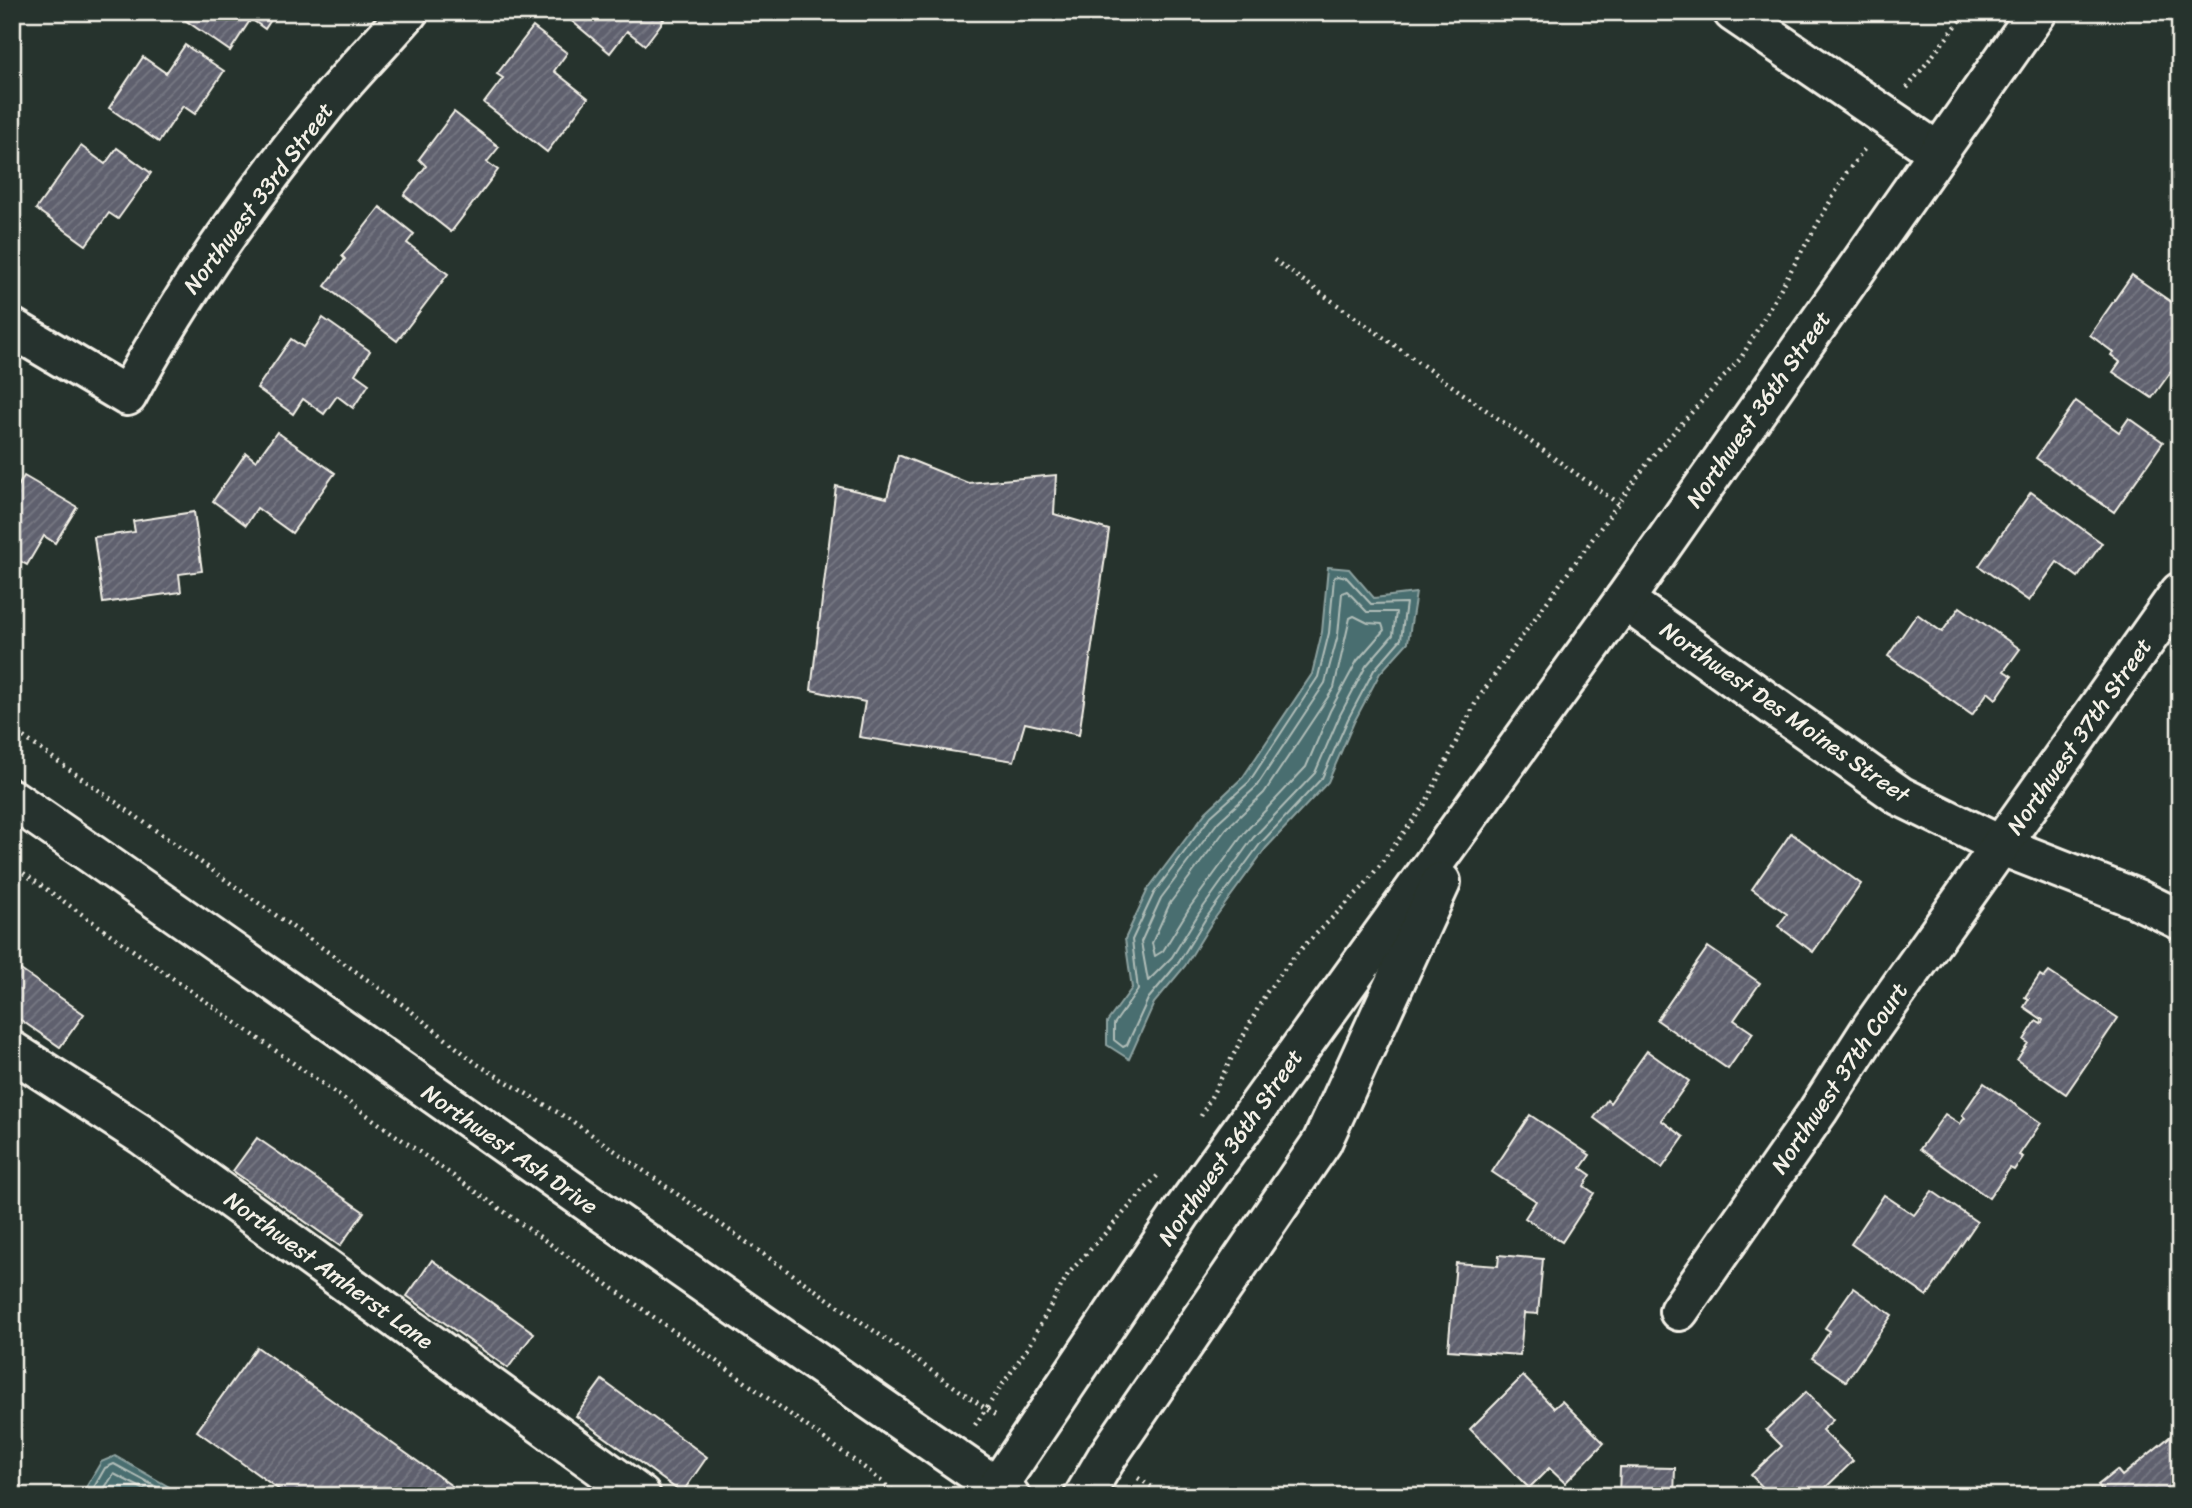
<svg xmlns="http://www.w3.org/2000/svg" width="2192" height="1508" viewBox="0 0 2192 1508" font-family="Sriracha,sans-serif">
<defs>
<pattern id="building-hatch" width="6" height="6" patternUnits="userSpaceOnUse" patternTransform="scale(1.75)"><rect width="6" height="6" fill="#5f616e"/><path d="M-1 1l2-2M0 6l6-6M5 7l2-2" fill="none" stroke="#777883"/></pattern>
</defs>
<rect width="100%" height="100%" fill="#26332d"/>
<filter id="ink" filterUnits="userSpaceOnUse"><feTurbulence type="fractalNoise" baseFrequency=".0143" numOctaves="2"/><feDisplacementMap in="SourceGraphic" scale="14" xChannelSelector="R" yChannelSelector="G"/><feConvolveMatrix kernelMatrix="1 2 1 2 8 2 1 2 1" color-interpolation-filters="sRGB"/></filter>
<g filter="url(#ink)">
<!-- water -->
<g fill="#4a6e70" stroke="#8ea2a0" stroke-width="2">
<polygon points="1328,567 1349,569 1374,598 1416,593 1408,642 1380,673 1354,722 1328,782 1266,848 1212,922 1185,966 1154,1003 1129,1059 1107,1045 1107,1022 1132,988 1125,939 1148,889 1206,812 1243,777 1312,674 1322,632"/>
<polygon points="115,1456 185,1496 81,1496 101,1462"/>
</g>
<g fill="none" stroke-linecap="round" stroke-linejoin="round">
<!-- shore -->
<g stroke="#b0bdb8" stroke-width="2">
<polygon points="1338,575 1346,577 1371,604 1406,603 1401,639 1374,670 1348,719 1322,778 1260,844 1206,918 1179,962 1148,999 1127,1045 1123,1047 1114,1040 1114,1024 1138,990 1132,940 1154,893 1211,816 1249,782 1318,677 1329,633 1334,578"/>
<polygon points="1347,591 1367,612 1396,612 1393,635 1366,666 1340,715 1315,773 1253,838 1199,913 1172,957 1148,981 1141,942 1161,898 1218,822 1256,787 1325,683 1338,635 1342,593"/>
<polygon points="1354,616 1368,623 1382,624 1384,630 1357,661 1330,711 1306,767 1245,832 1190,907 1163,951 1155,956 1152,943 1170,903 1226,829 1264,793 1334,688 1350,618"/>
<polyline points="89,1496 105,1468 114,1464 173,1496"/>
<polyline points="99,1496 114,1474 157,1496"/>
</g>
</g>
<!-- building -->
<g fill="url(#building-hatch)" stroke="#f4f1e8" stroke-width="2">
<polygon points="186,12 276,12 265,29 251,19 230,51 182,18"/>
<polygon points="561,12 654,12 664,20 645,45 627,31 610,53"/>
<polygon points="533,27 567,53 554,71 588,98 547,152 484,103 503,78 497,74"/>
<polygon points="185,45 224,71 195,114 183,106 159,142 109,108 143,57 166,73"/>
<polygon points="454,112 499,147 487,162 498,170 451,232 404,195 426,166 419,159"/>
<polygon points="81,146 105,164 117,148 151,173 118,219 109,213 86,245 36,209"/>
<polygon points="380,207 414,234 407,243 448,274 397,341 325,286 345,259 342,256"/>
<polygon points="2132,275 2180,308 2180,343 2177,347 2180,359 2152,398 2113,372 2120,362 2111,355 2113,352 2090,335"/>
<polygon points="323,318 370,351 355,374 369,384 353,408 337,396 324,414 303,399 293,414 257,388 291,339 303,347"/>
<polygon points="2076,401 2119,432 2129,418 2163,442 2114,512 2036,458"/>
<polygon points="277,432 335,473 292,533 257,508 246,525 213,501 246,453 256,461"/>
<polygon points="898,455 968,483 1056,475 1054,514 1109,530 1079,735 1025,723 1014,761 859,737 865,702 811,690 836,486 887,498"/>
<polygon points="24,476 77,507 55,543 44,536 27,565 12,557 12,497"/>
<polygon points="2031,492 2102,543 2078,577 2057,562 2029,601 1979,566"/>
<polygon points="194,512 202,571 179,574 181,592 103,603 94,537 135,532 133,521"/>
<polygon points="1960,607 2020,649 2004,671 2012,676 1996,699 1988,692 1972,715 1888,656 1917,614 1942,632"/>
<polygon points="1791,833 1861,884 1813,952 1778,926 1787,914 1752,889"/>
<polygon points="1708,947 1760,983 1734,1020 1753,1033 1728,1069 1657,1020"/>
<polygon points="12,964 84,1014 60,1047 12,1014"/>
<polygon points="2049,972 2118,1018 2066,1094 2017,1060 2028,1043 2024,1040 2036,1021 2041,1024 2043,1020 2024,1007 2029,999 2025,997 2040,975 2044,978"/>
<polygon points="1647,1051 1689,1081 1661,1120 1684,1137 1662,1168 1594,1118 1607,1100 1610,1103"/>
<polygon points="1984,1083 2041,1123 2019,1155 2023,1157 2014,1170 2010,1168 1989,1198 1920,1149 1945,1114 1960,1124 1965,1118 1962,1115"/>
<polygon points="1530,1115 1590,1155 1581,1168 1591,1175 1584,1186 1594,1193 1562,1242 1525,1218 1536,1201 1492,1172"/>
<polygon points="257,1138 364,1212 340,1246 233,1171"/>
<polygon points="1932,1191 1977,1222 1927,1296 1851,1244 1884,1195 1914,1215"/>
<polygon points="1499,1255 1543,1259 1538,1314 1524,1313 1520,1355 1448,1350 1456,1263 1498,1266"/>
<polygon points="432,1260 534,1333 508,1368 407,1296"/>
<polygon points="1853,1288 1892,1315 1846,1381 1812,1358 1830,1331 1825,1328"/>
<polygon points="257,1347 466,1496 288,1496 197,1431"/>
<polygon points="1523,1376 1554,1408 1562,1401 1604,1443 1565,1483 1549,1468 1529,1488 1470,1429"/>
<polygon points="602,1380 707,1457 682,1493 576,1416"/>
<polygon points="1806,1392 1833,1420 1822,1430 1853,1461 1821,1492 1823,1496 1771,1496 1751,1475 1782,1446 1766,1430"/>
<polygon points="2172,1435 2180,1444 2180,1496 2107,1496 2098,1485 2117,1470 2122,1476"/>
<polygon points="1620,1467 1675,1468 1674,1496 1619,1496"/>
</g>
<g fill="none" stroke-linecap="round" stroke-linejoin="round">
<defs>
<g id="minor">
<polyline points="1733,12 1938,152"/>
<path d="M12,328L127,396C183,292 251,196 326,104C352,73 381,43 408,12"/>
<polyline points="1624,600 1900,796 2002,846 2137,899 2180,920"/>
<path d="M12,799C346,1029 675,1267 1010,1496"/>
<polyline points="12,1051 142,1135 641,1496"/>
<polyline points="1679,1311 1818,1111 1872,1027 2180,592"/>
</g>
<g id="major">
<polyline points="991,1496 1182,1212 1624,600 2037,12"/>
<polyline points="1084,1496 1107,1457 1322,1142 1441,882"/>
</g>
</defs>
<!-- minor casing -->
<use href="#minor" stroke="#f4f1e8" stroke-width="44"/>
<!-- major casing -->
<use href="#major" stroke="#f4f1e8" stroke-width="44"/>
<!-- path -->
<g stroke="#f4f1e8" stroke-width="4.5" stroke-dasharray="2 5" stroke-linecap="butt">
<polyline points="1907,88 1967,12"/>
<polyline points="1274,260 1619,504"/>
<polyline points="12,729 406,1007 477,1064 572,1121 998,1417"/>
<polyline points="12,865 709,1356 869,1471 899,1496"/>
<polyline points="1201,1116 1266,993 1296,954 1364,886 1425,804 1476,702 1507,657 1654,454 1741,358 1847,172 1866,147"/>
<polyline points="975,1425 1028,1347 1068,1274 1159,1174"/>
<polyline points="1138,1478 1155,1489"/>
<polyline points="925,1496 931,1487"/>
</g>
<!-- minor -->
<use href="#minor" stroke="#26332d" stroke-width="38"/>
<!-- major -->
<use href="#major" stroke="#26332d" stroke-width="38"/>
</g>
</g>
<g text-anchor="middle" stroke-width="5" stroke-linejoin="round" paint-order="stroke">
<!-- street labels -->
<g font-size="23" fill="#f4f1e8" stroke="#26332d">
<text transform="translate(258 198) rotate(-53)" y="8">Northwest 33rd Street</text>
<text transform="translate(1758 409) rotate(-55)" y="8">Northwest 36th Street</text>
<text transform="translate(1785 712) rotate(35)" y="8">Northwest Des Moines Street</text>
<text transform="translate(2079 736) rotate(-55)" y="8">Northwest 37th Street</text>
<text transform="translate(1839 1078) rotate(-56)" y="8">Northwest 37th Court</text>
<text transform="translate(1230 1147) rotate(-55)" y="8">Northwest 36th Street</text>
<text transform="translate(510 1149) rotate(35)" y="8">Northwest Ash Drive</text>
<text transform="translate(329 1270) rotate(36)" y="8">Northwest Amherst Lane</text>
</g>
</g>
<!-- margin -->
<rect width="2192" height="1508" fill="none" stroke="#26332d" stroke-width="42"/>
<rect x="21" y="21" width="2150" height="1466" fill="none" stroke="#f4f1e8" stroke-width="2.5" filter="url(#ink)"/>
</svg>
